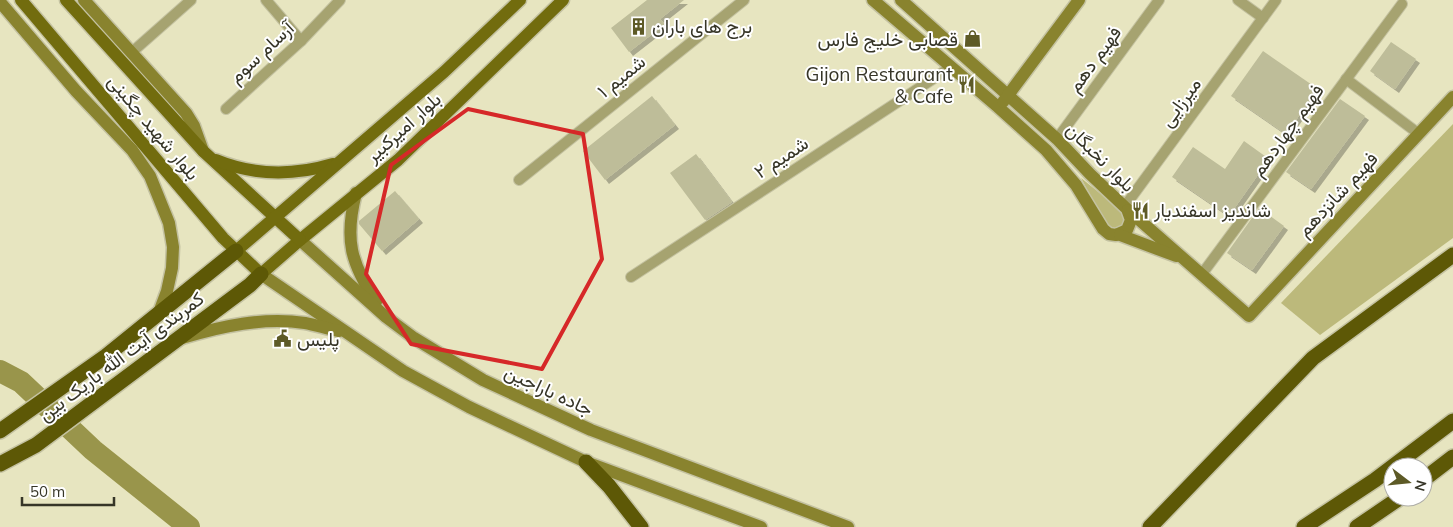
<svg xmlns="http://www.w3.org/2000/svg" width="1453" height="527" viewBox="0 0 1453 527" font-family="Mulish,Vazirmatn,sans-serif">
<defs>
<filter id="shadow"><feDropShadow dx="4" dy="4" stdDeviation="0" flood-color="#0004"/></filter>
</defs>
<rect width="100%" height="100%" fill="#e7e5c0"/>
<!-- green -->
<g fill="#bcb97b">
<polygon points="1453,124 1453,238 1320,335 1281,303"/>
<polygon points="1081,178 1122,211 1125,221 1123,226 1115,229 1106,225"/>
</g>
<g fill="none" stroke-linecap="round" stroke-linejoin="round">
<!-- river -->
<polyline stroke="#99954b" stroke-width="22" points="0,371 21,382 93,450 189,527"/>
</g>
<!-- building -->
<g fill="#bebd99" filter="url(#shadow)">
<polygon points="647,0 684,0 660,19 665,24 629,52 611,28"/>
<polygon points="1391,42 1416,59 1395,89 1370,71"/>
<polygon points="1263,51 1318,89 1286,134 1231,96"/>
<polygon points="652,96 675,125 605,180 583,151"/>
<polygon points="1340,99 1365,116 1311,189 1286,172"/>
<polygon points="1244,141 1269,159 1229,216 1172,177 1193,147 1225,169"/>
<polygon points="696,154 732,202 705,220 670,173"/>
<polygon points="395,191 419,219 382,251 359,224 359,221"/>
<polygon points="1259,208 1284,226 1252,270 1227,253"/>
</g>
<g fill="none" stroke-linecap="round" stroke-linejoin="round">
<defs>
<g id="street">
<polyline points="266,0 301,41"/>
<polyline points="1238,0 1263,18"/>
<polyline points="131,53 191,0"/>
<polyline points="1346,79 1419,134"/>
<polyline points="226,109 301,41 340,0"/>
<polyline points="1057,139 1159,0"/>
<polyline points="519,180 744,0"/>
<polyline points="1125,206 1276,0"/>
<polyline points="1202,274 1402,4"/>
<polyline points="631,277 951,67"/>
</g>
<g id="secondary">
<polyline points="84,0 186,113 194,126 203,151"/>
<polyline points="873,0 998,107 1046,150 1076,185 1103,229 1109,234 1116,235 1127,230 1131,220 1127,209 1090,174 1057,139 901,0"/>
<polyline points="0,2 76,91 132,150 150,176 169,223 173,247 172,268 167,291 158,315"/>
<polyline points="1003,102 1079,0"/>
<path d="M356,193C344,240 351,263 376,302"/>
<polyline points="1128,210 1249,316 1453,97"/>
<polyline points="1120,235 1176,256"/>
<polyline points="300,240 386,317 414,338 483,380 591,430 848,527"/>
<polyline points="261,274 403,371 469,407 586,462 761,527"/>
<path d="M182,338C222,326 263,317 305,323C316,325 328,329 339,331"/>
</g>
<g id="primary">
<polyline points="21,0 223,238 261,274 300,240 398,160 563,0"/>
<polyline points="66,0 203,151 300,240"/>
<path d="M216,160C255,176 293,176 333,164"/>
<polyline points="236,251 444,72 520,0"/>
</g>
<g id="highway">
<polyline points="0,431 106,356 236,251"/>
<polyline points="586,462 609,486 641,527"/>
<polyline points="0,464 36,445 250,285 261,274"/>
<polyline points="1423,480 1453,457"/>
<polyline points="1150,527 1313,358 1453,255"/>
<polyline points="1304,527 1375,480 1453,421"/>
<polyline points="1357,527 1401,497"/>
</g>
</defs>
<!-- street casing -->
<use href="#street" stroke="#c4c2a1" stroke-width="12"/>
<!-- secondary casing -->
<use href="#secondary" stroke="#c4c2a1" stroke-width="15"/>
<!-- primary casing -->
<use href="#primary" stroke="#c4c2a1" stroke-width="15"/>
<!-- highway casing -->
<use href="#highway" stroke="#c4c2a1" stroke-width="18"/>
<!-- street -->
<use href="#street" stroke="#a6a370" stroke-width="10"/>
<!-- secondary -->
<use href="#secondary" stroke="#89832e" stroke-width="12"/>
<!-- primary -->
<use href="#primary" stroke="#726c0e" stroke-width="12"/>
<!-- highway -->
<use href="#highway" stroke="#5d5806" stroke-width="15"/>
</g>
<!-- marked area -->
<path fill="none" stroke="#d62828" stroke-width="4" stroke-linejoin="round" d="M468,109L583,134L602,259L542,369L411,344L366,274L391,165Z"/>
<!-- icons -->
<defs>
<symbol id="building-bare" viewBox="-9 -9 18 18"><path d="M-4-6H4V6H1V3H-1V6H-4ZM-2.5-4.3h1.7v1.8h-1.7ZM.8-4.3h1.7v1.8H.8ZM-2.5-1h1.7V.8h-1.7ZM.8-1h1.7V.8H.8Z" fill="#5d5a26" stroke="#fff" stroke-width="2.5" paint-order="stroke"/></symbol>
<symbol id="shop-bare" viewBox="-9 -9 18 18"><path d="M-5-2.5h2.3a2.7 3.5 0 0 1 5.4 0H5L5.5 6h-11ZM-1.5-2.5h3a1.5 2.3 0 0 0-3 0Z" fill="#5d5a26" stroke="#fff" stroke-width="2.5" paint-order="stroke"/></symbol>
<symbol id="restaurant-bare" viewBox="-9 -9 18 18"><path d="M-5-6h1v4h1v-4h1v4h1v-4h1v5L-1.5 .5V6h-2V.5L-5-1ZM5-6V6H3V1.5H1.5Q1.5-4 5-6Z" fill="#5d5a26" stroke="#fff" stroke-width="2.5" paint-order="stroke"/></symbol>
<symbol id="civic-bare" viewBox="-9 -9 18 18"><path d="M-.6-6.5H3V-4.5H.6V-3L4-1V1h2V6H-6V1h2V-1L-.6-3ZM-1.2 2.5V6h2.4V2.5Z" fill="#5d5a26" stroke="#fff" stroke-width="2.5" paint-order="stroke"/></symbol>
</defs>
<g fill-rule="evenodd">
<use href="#building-bare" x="626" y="14" width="25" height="25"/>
<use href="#shop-bare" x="960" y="26" width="25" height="25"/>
<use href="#restaurant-bare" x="954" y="72" width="25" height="25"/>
<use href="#restaurant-bare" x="1128" y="198" width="25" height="25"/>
<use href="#civic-bare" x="270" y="326" width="25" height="25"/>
</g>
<g text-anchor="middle" stroke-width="4" stroke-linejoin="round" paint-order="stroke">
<!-- poi labels -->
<g font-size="19" fill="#363527" stroke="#fff" text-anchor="start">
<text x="652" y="33">برج های باران</text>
<text x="958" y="46" text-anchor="end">قصابی خلیج فارس</text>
<text x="953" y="81" text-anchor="end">Gijon Restaurant<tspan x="953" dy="22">&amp; Cafe</tspan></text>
<text x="1154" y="217">شاندیز اسفندیار</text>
<text x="297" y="346">پلیس</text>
</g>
<!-- street labels -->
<g font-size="19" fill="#363527" stroke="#fff">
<text transform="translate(261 52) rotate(-43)" y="7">آرسام سوم</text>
<text transform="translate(1094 59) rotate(-54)" y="7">فهیم دهم</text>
<text transform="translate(621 76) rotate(-39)" y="7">شمیم ۱</text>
<text transform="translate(1180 102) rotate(-54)" y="7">میرزایی</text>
<text transform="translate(154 127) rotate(50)" y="7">بلوار شهید چگینی</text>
<text transform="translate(403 127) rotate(-42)" y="7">بلوار امیرکبیر</text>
<text transform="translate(1287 130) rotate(-54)" y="7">فهیم چهاردهم</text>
<text transform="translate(781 157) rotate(-33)" y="7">شمیم ۲</text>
<text transform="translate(1101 157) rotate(45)" y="7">بلوار نخبگان</text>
<text transform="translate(1337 194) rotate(-47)" y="7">فهیم شانزدهم</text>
<text transform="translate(121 356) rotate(-37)" y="7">کمربندی آیت الله باریک بین</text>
<text transform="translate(549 390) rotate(25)" y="7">جاده باراجین</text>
</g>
</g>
<!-- north arrow -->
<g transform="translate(1408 482) rotate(106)"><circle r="24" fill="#ffffff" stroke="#afaea9"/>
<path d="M0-4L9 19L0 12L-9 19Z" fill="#5d5a26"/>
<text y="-8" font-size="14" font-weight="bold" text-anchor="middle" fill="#363527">N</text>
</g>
<!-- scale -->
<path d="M22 497v8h92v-8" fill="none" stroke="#363527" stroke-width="2.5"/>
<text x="30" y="497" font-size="15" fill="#363527" stroke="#ffffff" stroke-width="4" paint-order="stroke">50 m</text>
</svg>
